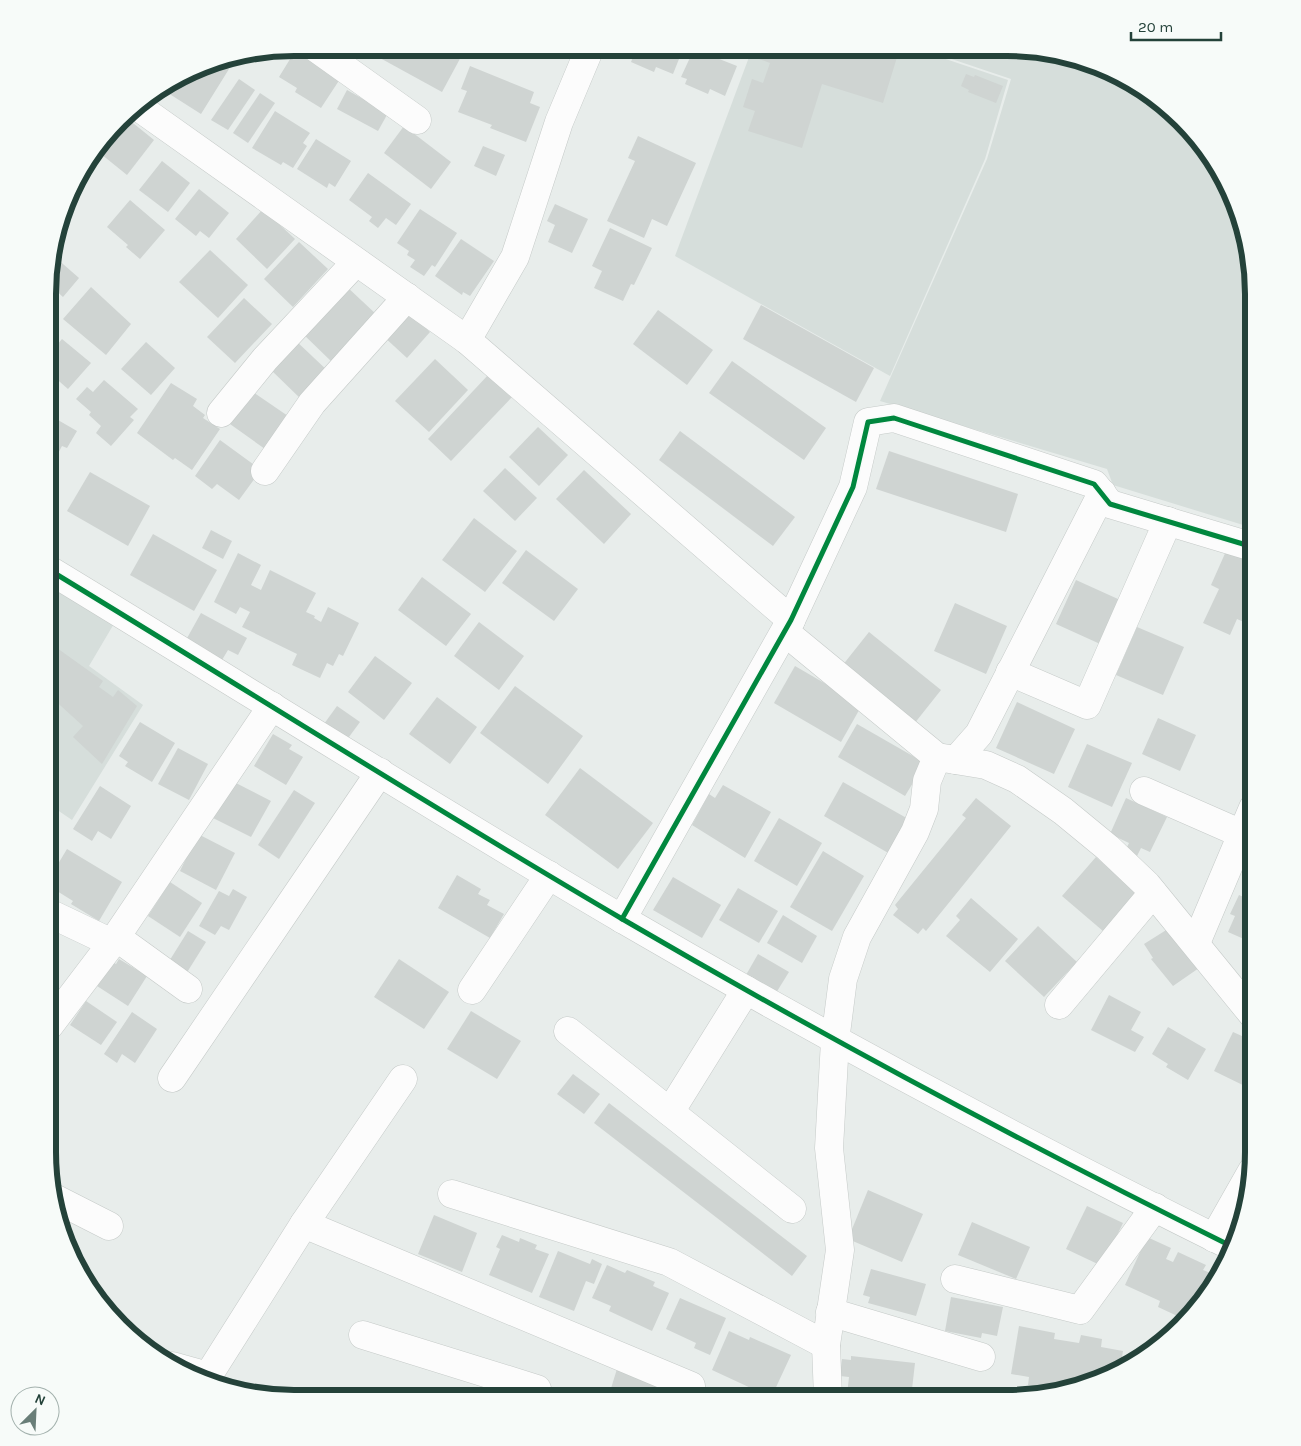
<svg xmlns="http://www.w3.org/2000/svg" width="1301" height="1446" viewBox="0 0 1301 1446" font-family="Karla,sans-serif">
<rect width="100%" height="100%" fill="#e8edeb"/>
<!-- built -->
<g fill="#d6dedb">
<polygon points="752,49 916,49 1008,80 985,159 890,376 675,256"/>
<polygon points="922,49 1039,50 1131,81 1181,119 1212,157 1241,215 1253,278 1253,528 1113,485 1107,469 880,401 987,159 1011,79"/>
<polygon points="51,584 115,622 89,666 143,705 72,820 50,805"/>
</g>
<!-- building -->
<g fill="#cfd4d2">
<polygon points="386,48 448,48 462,55 442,92 380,58"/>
<polygon points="622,48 644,48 683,49 673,74 656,67 654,72 631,62 633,57 621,50"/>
<polygon points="694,49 737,66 725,96 710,89 708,94 685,84 687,79 681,77"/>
<polygon points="721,49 742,49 739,56"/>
<polygon points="762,49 882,49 898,54 883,103 822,84 802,148 748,131 755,111 743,107 752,79 763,83 770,63 759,59"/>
<polygon points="295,51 340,79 321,108 295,92 297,88 279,77"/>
<polygon points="214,61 229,69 201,114 168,93 171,88 169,87"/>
<polygon points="470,66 534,92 530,103 540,107 526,142 490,128 492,125 458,112 467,91 461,89"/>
<polygon points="966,74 974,77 975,75 1003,86 996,103 968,92 969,90 961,86"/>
<polygon points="239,79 255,90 228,130 211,120"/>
<polygon points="347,90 388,113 378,131 337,109"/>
<polygon points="260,93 275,103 248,143 233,133"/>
<polygon points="275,111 310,133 303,143 307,146 293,168 283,162 281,165 252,148"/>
<polygon points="128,119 154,140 127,175 101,154"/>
<polygon points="404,126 451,162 431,189 384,153"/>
<polygon points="638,136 696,163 667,226 652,219 644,238 607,221 635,161 628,158"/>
<polygon points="316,139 351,161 335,187 329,183 327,188 297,169"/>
<polygon points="483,146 505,155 496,176 474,166"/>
<polygon points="162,161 190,183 168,212 139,190"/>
<polygon points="368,173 411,204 396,225 386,218 378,228 369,221 372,217 349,200"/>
<polygon points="199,189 229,213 209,238 200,231 196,236 175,219"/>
<polygon points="130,200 165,230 140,259 126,247 128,245 107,227"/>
<polygon points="555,204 588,219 572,253 548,242 555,225 547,221"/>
<polygon points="263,209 295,239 267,269 236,239"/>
<polygon points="420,209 457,233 435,267 432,265 424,276 410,267 415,260 407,255 409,251 397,243"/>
<polygon points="610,228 652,248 634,285 631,284 623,301 594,288 602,271 592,266"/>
<polygon points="461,239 494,261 470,296 463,292 462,295 435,276"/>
<polygon points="299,242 328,269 293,307 264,279"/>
<polygon points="210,250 248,285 218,318 179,282"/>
<polygon points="55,257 79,278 63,297 53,288 52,290 52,261"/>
<polygon points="345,285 378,316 333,363 301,332"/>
<polygon points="91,287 131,324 106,355 63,319"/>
<polygon points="244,298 272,324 235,363 207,337"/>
<polygon points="761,305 874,368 856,402 743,339"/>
<polygon points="406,310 430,332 407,358 382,335"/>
<polygon points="658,310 713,350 687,385 633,344"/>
<polygon points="62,339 91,363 68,389 52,375 52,351"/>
<polygon points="295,340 330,373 303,401 269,368"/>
<polygon points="146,342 175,368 151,395 121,369"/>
<polygon points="435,359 468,390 429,432 395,401"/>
<polygon points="732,361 826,428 804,460 709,393"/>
<polygon points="489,374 513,396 451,461 428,439"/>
<polygon points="104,380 138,409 130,417 134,420 111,446 96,433 101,426 89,415 91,412 76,399 87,387 93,392"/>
<polygon points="171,383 197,399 193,406 205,415 203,418 220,429 192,470 175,458 173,460 137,433"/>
<polygon points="253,392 288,416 265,449 230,424"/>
<polygon points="51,416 77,431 67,448 62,446 55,459 51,457"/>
<polygon points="538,427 568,455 539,486 509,457"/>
<polygon points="680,431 795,517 773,546 659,460"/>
<polygon points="220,440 261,470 239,500 217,484 212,489 195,476"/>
<polygon points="889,451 1018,494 1006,532 876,489"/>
<polygon points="505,468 537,498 515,521 483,491"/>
<polygon points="584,470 631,514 604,544 556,499"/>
<polygon points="90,472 150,506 128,546 67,511"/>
<polygon points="474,518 517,551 485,592 442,560"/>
<polygon points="211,530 232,541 223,559 202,548"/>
<polygon points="153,534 217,570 194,611 130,575"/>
<polygon points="1227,549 1250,559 1242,578 1253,583 1253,626 1237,619 1230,635 1203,623 1219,589 1211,585"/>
<polygon points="526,550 578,589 554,621 502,583"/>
<polygon points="238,553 261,565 251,585 261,590 270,570 316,593 306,612 315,616 314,618 321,622 328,607 359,623 343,656 339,654 333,666 327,663 320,678 292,665 297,654 242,627 250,612 240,607 236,614 214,602"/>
<polygon points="422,577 471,614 446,646 398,610"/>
<polygon points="1076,580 1129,604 1109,648 1056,624"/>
<polygon points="955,603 1007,626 986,674 934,651"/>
<polygon points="201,613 247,638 238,655 228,650 222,660 186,640"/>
<polygon points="479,622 524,656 499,690 454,656"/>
<polygon points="1137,627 1184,647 1163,695 1116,675"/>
<polygon points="869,632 941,690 914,724 842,666"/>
<polygon points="50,643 103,681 99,687 113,697 118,690 137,706 102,764 73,737 83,726 50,696"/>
<polygon points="375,656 412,683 384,720 348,692"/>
<polygon points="795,666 862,705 841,742 774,703"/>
<polygon points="515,686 583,736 548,784 480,733"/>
<polygon points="437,697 477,727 450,764 409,734"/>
<polygon points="1017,702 1075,729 1054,774 996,748"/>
<polygon points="337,706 360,722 346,741 324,724"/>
<polygon points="1158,718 1196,735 1180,771 1142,754"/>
<polygon points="140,722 175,743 152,782 125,766 128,762 119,756"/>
<polygon points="857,724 925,763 905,796 838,757"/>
<polygon points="273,734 292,745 289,749 303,757 286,785 254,766"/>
<polygon points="1087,744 1132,763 1112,807 1068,787"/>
<polygon points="178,748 208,764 189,800 158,784"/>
<polygon points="580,768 653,823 618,869 545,815"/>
<polygon points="232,781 271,801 251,837 213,818"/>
<polygon points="843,782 910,820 890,854 824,816"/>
<polygon points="723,785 771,812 745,858 692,825 709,794 715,798"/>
<polygon points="100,786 131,806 111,839 98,831 92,841 73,829"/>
<polygon points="294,790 315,803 279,859 258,845"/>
<polygon points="976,798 1011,826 926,931 923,928 918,934 893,915 898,909 895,905 966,818 962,815"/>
<polygon points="1126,798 1167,817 1150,852 1141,848 1136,858 1124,853 1129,843 1110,834"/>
<polygon points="779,818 822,843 797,886 754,861"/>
<polygon points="198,834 235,853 216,890 180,871"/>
<polygon points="1253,836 1253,864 1242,859"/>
<polygon points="67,849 122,882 99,921 71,904 73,901 49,886 49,879"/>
<polygon points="823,851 864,876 832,931 790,907"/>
<polygon points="1096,857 1136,892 1103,931 1062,896"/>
<polygon points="457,875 481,889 478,894 490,900 487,905 504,914 490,938 438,908"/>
<polygon points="673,877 721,905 702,938 653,910"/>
<polygon points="170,882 202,903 180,937 148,916"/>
<polygon points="738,888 778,911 759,943 719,920"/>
<polygon points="233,889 247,897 229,930 221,926 215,935 199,926 219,891 229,896"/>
<polygon points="1250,894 1253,895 1253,943 1228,932 1235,916 1230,914 1239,895 1248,899"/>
<polygon points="971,898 1018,939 990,972 946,936 960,920 956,916"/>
<polygon points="783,915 817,936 802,963 767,943"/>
<polygon points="1038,926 1077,962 1044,997 1005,961"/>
<polygon points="1171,927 1199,968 1173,986 1151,959 1153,958 1144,944"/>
<polygon points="188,931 206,942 186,974 168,963"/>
<polygon points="758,954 789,972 776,993 746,975"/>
<polygon points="119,959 147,976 128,1006 97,986 112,962 116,964"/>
<polygon points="399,959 449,992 424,1029 374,997"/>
<polygon points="1109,995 1141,1012 1131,1030 1144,1037 1135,1052 1091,1030"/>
<polygon points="86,1001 117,1022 101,1045 70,1025"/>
<polygon points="471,1011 521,1041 497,1079 447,1049"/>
<polygon points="132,1012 157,1029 135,1063 122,1054 117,1063 104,1054"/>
<polygon points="1168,1027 1206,1049 1188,1080 1166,1067 1168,1064 1152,1054"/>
<polygon points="1233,1032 1253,1041 1253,1090 1214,1071"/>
<polygon points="573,1074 600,1094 584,1114 557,1094"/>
<polygon points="609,1103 807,1256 792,1276 594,1123"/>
<polygon points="868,1190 923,1214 902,1262 848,1239"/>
<polygon points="1087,1206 1123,1223 1102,1266 1066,1249"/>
<polygon points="434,1215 477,1233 462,1272 418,1254"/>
<polygon points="972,1222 1030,1247 1016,1279 958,1255"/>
<polygon points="502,1235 519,1242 520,1238 537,1245 535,1249 549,1254 532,1293 489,1275 500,1249 496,1247"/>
<polygon points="1147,1237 1171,1248 1166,1259 1173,1262 1178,1252 1206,1265 1203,1270 1218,1276 1186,1320 1158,1307 1160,1301 1125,1285"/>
<polygon points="558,1251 590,1264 592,1259 602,1264 594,1284 586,1281 574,1311 539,1297"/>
<polygon points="607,1265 625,1273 627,1270 655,1282 653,1286 669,1293 652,1331 609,1311 611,1306 592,1298"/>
<polygon points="871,1269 926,1284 916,1316 868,1303 870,1297 863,1295"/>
<polygon points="951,1297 1003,1307 997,1336 982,1333 981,1338 945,1331"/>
<polygon points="680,1298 726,1318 710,1355 694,1348 696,1343 666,1329"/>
<polygon points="1019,1326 1055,1333 1054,1339 1079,1343 1081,1335 1102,1339 1101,1347 1123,1351 1120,1369 1086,1386 1062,1390 1028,1385 1029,1377 1011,1374"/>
<polygon points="729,1331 749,1340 750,1337 791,1355 771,1398 751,1392 753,1389 712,1370"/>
<polygon points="851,1356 915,1363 911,1398 847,1395 849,1377 840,1376 842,1359 851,1360"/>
<polygon points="617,1369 664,1385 660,1398 608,1398"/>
</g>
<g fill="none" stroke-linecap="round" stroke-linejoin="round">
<defs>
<g id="minor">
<polyline points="316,48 417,120"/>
<polyline points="137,106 467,340 791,620"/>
<polyline points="467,340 515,257 559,122 590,48"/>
<polyline points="221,413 265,359 356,262"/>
<polyline points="265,471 312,403 407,297"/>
<path d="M51,571C242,687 431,807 624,920C823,1036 1027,1145 1233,1247"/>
<polyline points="785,632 937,757 986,765 1017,779 1063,811 1108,848 1147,885 1253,1015"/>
<polyline points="1010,672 1087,705 1168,521"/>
<polyline points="956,760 979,734 1102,493"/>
<polyline points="1144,791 1242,834"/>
<polyline points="49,913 112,943"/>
<polyline points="622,919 791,620 853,487 868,422 894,418 1094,484 1110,504 1253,547"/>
<polyline points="116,937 188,989"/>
<polyline points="1196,943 1253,808"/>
<polyline points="472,990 549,875"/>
<polyline points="1059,1005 1153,893"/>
<polyline points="49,1026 112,943 272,706"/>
<polyline points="568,1031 792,1209"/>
<polyline points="172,1078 380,772"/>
<polyline points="670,1112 746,990"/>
<polyline points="452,1194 669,1262 826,1345"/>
<polyline points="54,1198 109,1226"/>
<polyline points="304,1224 691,1386 687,1398"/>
<polyline points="1214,1238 1252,1171"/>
<polyline points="955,1279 1080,1310 1155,1207"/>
<polyline points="830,1312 981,1357"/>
<polyline points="363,1335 537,1389 534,1398"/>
<polyline points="172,1366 208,1376 304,1224 403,1079"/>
<polyline points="828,1398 826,1345 840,1250 829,1148 835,1041 843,979 857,937 915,832 924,809 927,781 937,757"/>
</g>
</defs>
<!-- minor casing -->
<use href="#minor" stroke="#c5cac8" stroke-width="29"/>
<!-- minor -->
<use href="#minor" stroke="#fcfcfc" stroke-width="28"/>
<defs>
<g id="cycleway">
<path d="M51,571C242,687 431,807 624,920C823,1036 1027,1145 1233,1247"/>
<polyline points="622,919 791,620 853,487 868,422 894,418 1094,484 1110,504 1253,547"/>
</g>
</defs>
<!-- cycleway casing -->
<use href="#cycleway" stroke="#f7fbf9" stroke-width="8"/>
<!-- cycleway -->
<use href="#cycleway" stroke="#00873e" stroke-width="5"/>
</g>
<!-- crop -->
<path d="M0 0H1301V1446H0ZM294 56H1007A238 238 0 0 1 1245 294V1152A238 238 0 0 1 1007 1390H294A238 238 0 0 1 56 1152V294A238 238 0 0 1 294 56Z" fill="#f7fbf9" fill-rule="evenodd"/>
<path fill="none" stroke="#24423a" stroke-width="6" d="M294 56H1007A238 238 0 0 1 1245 294V1152A238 238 0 0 1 1007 1390H294A238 238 0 0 1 56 1152V294A238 238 0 0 1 294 56Z"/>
<!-- north arrow -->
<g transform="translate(35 1411) rotate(24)"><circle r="24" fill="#f7fbf9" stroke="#a3b1ad"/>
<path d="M0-4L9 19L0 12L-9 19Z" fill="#697e78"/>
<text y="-8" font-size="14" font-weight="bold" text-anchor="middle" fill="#24423a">N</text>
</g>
<!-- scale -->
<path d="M1131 32v8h90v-8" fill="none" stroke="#24423a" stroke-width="2.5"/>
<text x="1138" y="32" font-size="15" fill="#24423a" stroke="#f7fbf9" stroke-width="4" paint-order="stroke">20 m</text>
</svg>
